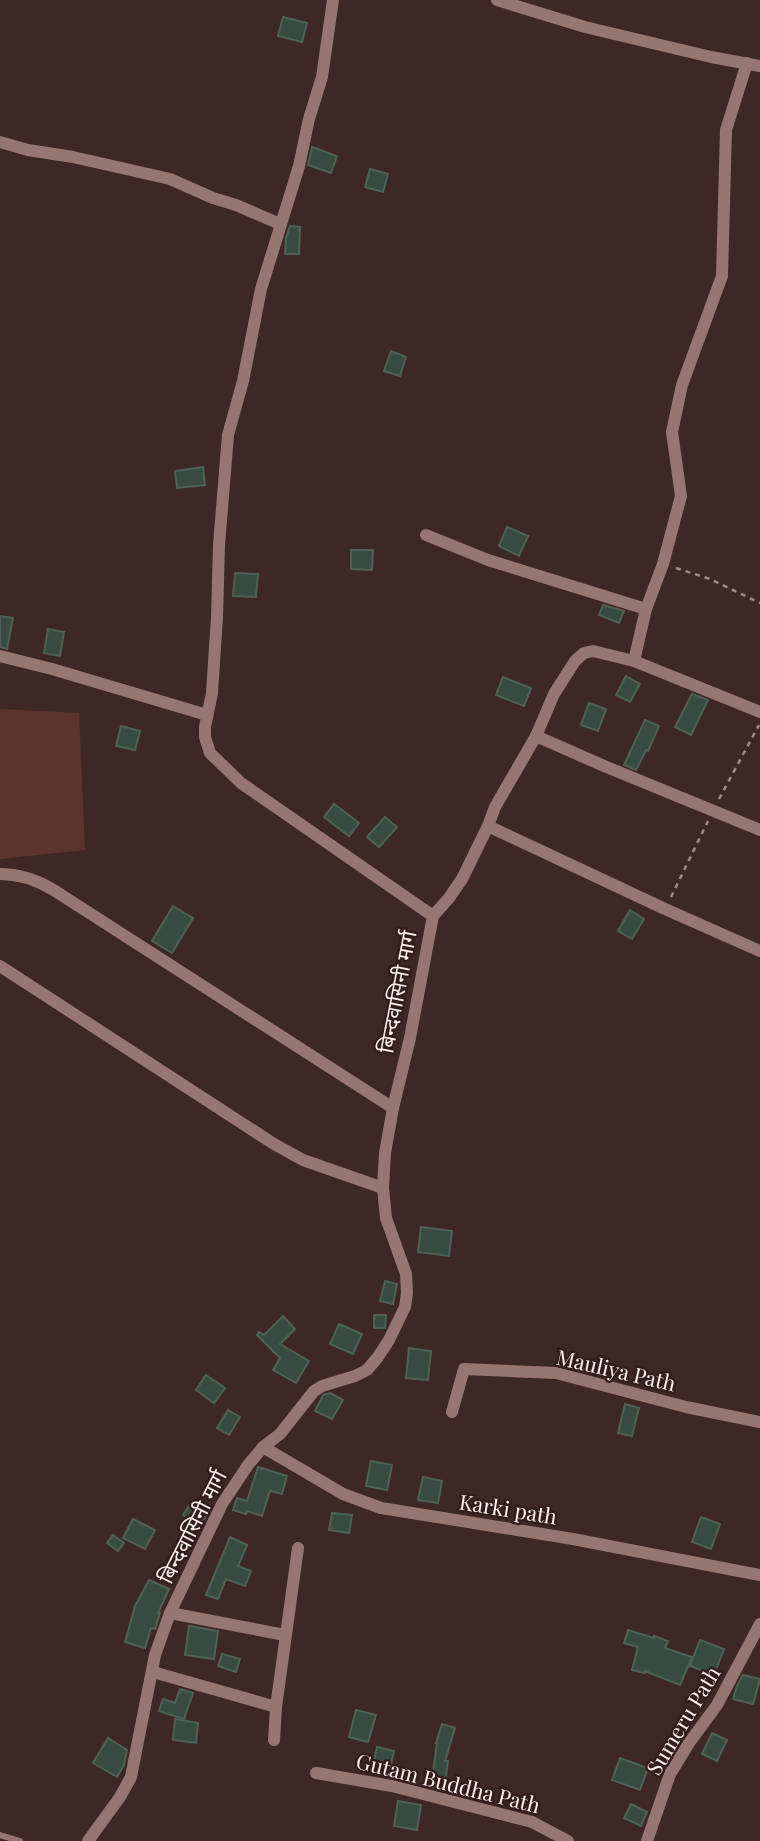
<svg xmlns="http://www.w3.org/2000/svg" width="760" height="1841" viewBox="0 0 760 1841" font-family="'Playfair Display','Noto Sans Devanagari',serif">
<rect width="100%" height="100%" fill="#3e2825"/>
<!-- green -->
<polygon fill="#5b3430" points="0,709 79,713 85,850 0,859"/>
<!-- building -->
<g fill="#374c3f" stroke="#4d6255" stroke-width="2">
<polygon points="283,17 307,23 302,42 278,36"/>
<polygon points="312,147 337,156 331,173 308,165"/>
<polygon points="370,169 388,174 383,192 365,187"/>
<polygon points="290,226 300,227 299,254 285,254 286,238"/>
<polygon points="391,351 406,357 400,376 384,371"/>
<polygon points="203,467 205,485 177,488 175,471"/>
<polygon points="507,527 528,536 519,556 499,546"/>
<polygon points="351,550 373,550 372,570 351,569"/>
<polygon points="235,573 258,574 256,597 233,596"/>
<polygon points="603,605 624,611 619,623 599,615"/>
<polygon points="0,616 13,618 7,649 0,647"/>
<polygon points="48,629 64,632 60,656 44,653"/>
<polygon points="626,676 640,684 630,702 616,695"/>
<polygon points="503,677 531,688 524,706 496,695"/>
<polygon points="692,694 708,700 691,735 675,727"/>
<polygon points="589,703 606,709 598,731 581,725"/>
<polygon points="645,720 659,726 648,751 646,750 636,770 624,765"/>
<polygon points="121,726 140,731 135,750 116,746"/>
<polygon points="334,804 359,823 349,836 324,817"/>
<polygon points="385,817 397,827 379,847 367,837"/>
<polygon points="173,906 193,918 172,953 152,941"/>
<polygon points="630,910 644,919 632,939 618,931"/>
<polygon points="421,1227 452,1231 449,1256 418,1252"/>
<polygon points="385,1281 397,1284 393,1304 380,1301"/>
<polygon points="374,1315 386,1315 385,1328 374,1328"/>
<polygon points="283,1316 295,1329 280,1344 309,1361 296,1383 273,1370 280,1358 257,1335 259,1332 264,1335"/>
<polygon points="339,1324 362,1334 353,1354 330,1344"/>
<polygon points="409,1348 431,1351 428,1380 406,1378"/>
<polygon points="206,1375 225,1388 214,1403 196,1390"/>
<polygon points="330,1393 343,1400 332,1419 315,1411 323,1395"/>
<polygon points="625,1404 639,1408 632,1436 618,1433"/>
<polygon points="228,1410 240,1417 229,1435 217,1428"/>
<polygon points="371,1461 392,1465 387,1490 366,1486"/>
<polygon points="258,1467 287,1476 282,1494 270,1491 262,1516 247,1511 246,1514 233,1510 237,1498 247,1501"/>
<polygon points="423,1477 442,1481 438,1503 418,1500"/>
<polygon points="192,1501 208,1512 200,1526 183,1515"/>
<polygon points="332,1513 352,1515 349,1533 329,1530"/>
<polygon points="701,1517 720,1524 711,1549 692,1542"/>
<polygon points="133,1519 155,1530 145,1549 123,1538"/>
<polygon points="113,1535 124,1543 118,1551 107,1543"/>
<polygon points="230,1537 247,1545 238,1566 251,1571 245,1586 226,1579 218,1599 206,1595"/>
<polygon points="149,1580 169,1589 158,1613 160,1613 155,1629 151,1628 145,1648 125,1642 135,1606"/>
<polygon points="189,1626 218,1631 214,1659 185,1655"/>
<polygon points="628,1630 654,1638 654,1636 668,1641 665,1648 692,1657 680,1685 645,1671 645,1673 632,1670 638,1647 624,1643"/>
<polygon points="700,1640 724,1649 714,1675 690,1666"/>
<polygon points="222,1654 240,1659 236,1672 218,1666"/>
<polygon points="743,1675 760,1679 753,1704 733,1699 737,1686"/>
<polygon points="180,1689 193,1693 184,1719 159,1711 163,1699 175,1703"/>
<polygon points="356,1710 376,1715 368,1742 349,1737"/>
<polygon points="175,1719 198,1723 196,1743 173,1740"/>
<polygon points="442,1724 455,1728 445,1761 448,1761 444,1789 431,1787 437,1743 436,1743"/>
<polygon points="712,1733 727,1740 717,1761 702,1754"/>
<polygon points="108,1738 127,1750 124,1765 117,1777 93,1763"/>
<polygon points="377,1747 394,1751 389,1773 372,1769"/>
<polygon points="620,1758 648,1768 640,1790 612,1780"/>
<polygon points="398,1801 421,1805 417,1830 394,1826"/>
<polygon points="631,1804 647,1812 641,1826 624,1818"/>
</g>
<g fill="none" stroke-linecap="round" stroke-linejoin="round">
<!-- path -->
<g stroke="#9d8c89" stroke-width="2.5" stroke-dasharray="5 5" stroke-linecap="butt">
<polyline points="676,568 710,579 760,603"/>
<polyline points="719,799 759,725"/>
<polyline points="671,897 708,821"/>
</g>
<!-- service -->
<polyline stroke="#957672" stroke-width="6" points="0,1835 20,1841"/>
<!-- minor -->
<g stroke="#957672" stroke-width="12">
<polyline points="333,0 322,77 309,119 299,166 261,289 243,381 228,435 219,545 217,617 212,693 205,727 205,737 210,753 241,783 433,916"/>
<polyline points="497,0 585,27 711,57 760,66"/>
<polyline points="0,142 28,150 73,157 170,179 213,198 236,205 280,224"/>
<polyline points="426,535 488,560 646,609"/>
<polyline points="0,656 52,669 207,715"/>
<polyline points="634,661 646,609 663,564 681,496 672,432 682,385 722,276 726,130 747,63"/>
<polyline points="536,736 604,766 760,830"/>
<polyline points="488,826 665,909 760,951"/>
<path d="M0,874C19,874 35,879 52,889L393,1108"/>
<polyline points="433,916 449,898 462,879 488,826 495,807 536,736 554,694 575,661 584,653 593,651 634,661 760,712"/>
<polyline points="0,966 274,1144 303,1160 383,1188"/>
<polyline points="452,1412 464,1369 556,1373 686,1407 760,1422"/>
<polyline points="263,1447 343,1494 381,1508 573,1539 760,1575"/>
<polyline points="170,1613 285,1635"/>
<polyline points="153,1672 276,1707"/>
<polyline points="274,1740 276,1707 298,1548"/>
<polyline points="316,1773 392,1786 532,1822 568,1841"/>
<polyline points="88,1841 120,1797 131,1777 155,1655 170,1613 222,1504 248,1465 263,1447 280,1434 314,1391 322,1386 355,1376 367,1370 378,1357 389,1340 405,1307 407,1293 406,1274 386,1218 383,1188 385,1153 393,1108 410,1038 433,916"/>
<polyline points="647,1841 670,1774 689,1743 717,1705 760,1624"/>
</g>
</g>
<g text-anchor="middle" stroke-width="5" stroke-linejoin="round" paint-order="stroke">
<!-- street labels -->
<g font-size="21" fill="#fdf1ef" stroke="#341e1c">
<text transform="translate(398 992) rotate(-79)" y="7">बिन्दवासिनी मार्ग</text>
<text transform="translate(616 1371) rotate(13)" y="7">Mauliya Path</text>
<text transform="translate(508 1510) rotate(9)" y="7">Karki path</text>
<text transform="translate(193 1527) rotate(-63)" y="7">बिन्दवासिनी मार्ग</text>
<text transform="translate(684 1721) rotate(-59)" y="7">Sumeru Path</text>
<text transform="translate(448 1784) rotate(14)" y="7">Gutam Buddha Path</text>
</g>
</g>
</svg>
